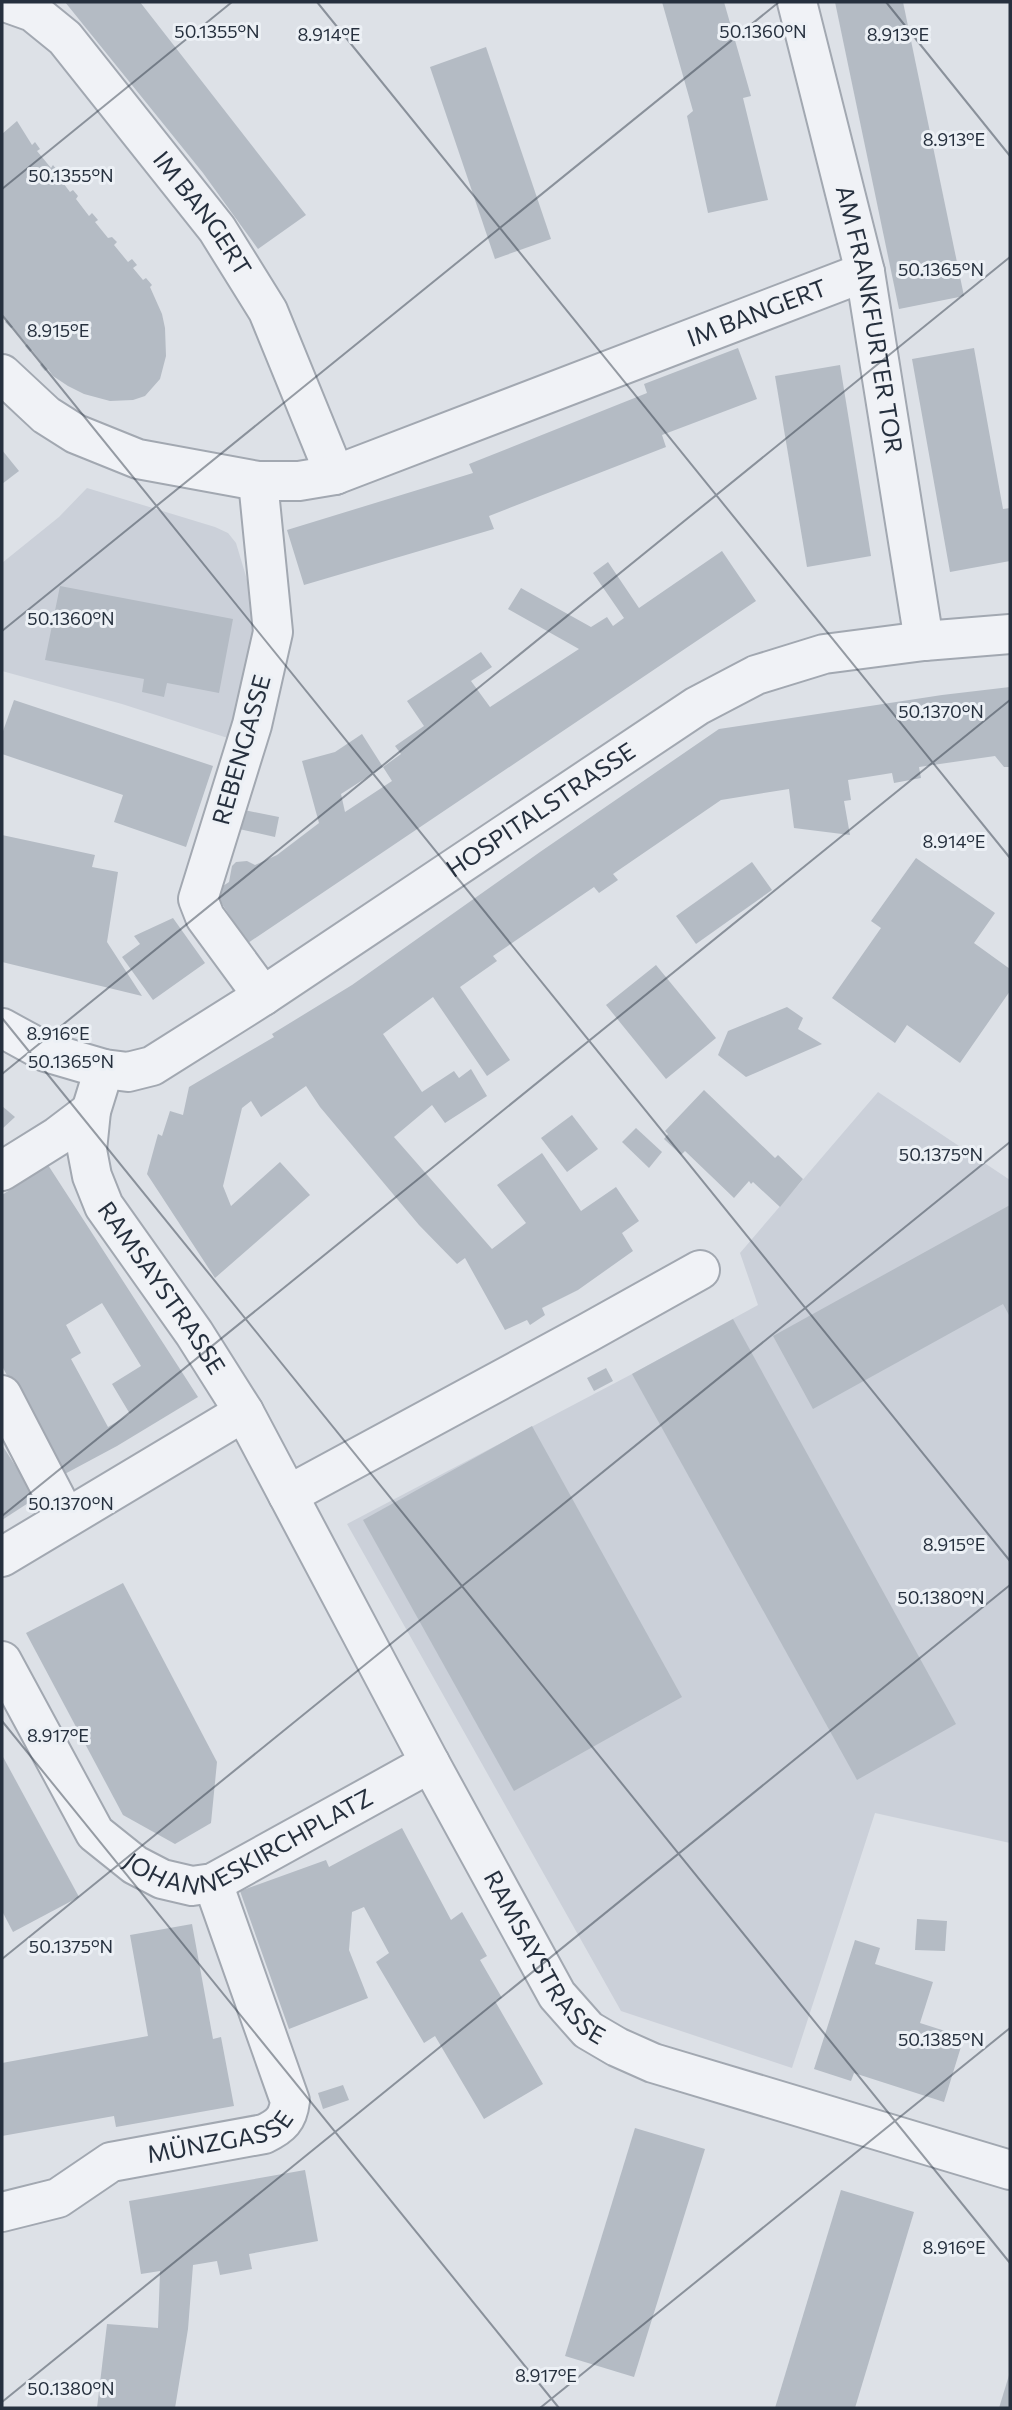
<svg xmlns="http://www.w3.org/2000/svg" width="1012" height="2410" viewBox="0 0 1012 2410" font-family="Commissioner,sans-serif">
<rect width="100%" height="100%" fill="#dde1e7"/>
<!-- built -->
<g fill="#cbd0d9">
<polygon points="87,488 215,527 228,533 236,543 254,603 254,629 244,705 234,740 122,704 2,671 2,563 59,517"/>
<polygon points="878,1092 1010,1180 1010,1843 875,1813 792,2068 621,2011 347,1524 632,1374 758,1305 740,1253"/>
</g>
<!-- building -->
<g fill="#b4bbc4" fill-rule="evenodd">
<polygon points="65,2 140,2 306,215 258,249 203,173"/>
<polygon points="662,2 724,2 751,96 743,98 768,200 708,213 687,116 693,111"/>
<polygon points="835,2 903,2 964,296 899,309"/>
<polygon points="486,47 551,239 495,259 430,67"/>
<polygon points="17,121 32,145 35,142 40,149 37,151 51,168 53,165 59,173 57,175 70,192 73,190 78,196 76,199 89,216 92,213 98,220 95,222 108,238 112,237 117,242 114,245 128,262 132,259 137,265 133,268 143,280 146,278 152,285 150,287 162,314 165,328 166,356 160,379 145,396 133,400 110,401 84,394 68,386 53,376 48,369 45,371 40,365 42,363 32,350 30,352 25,346 27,344 13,327 11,328 5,322 7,320 2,313 2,134"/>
<polygon points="738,348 757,399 662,435 666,447 489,516 494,529 304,585 287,530 473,473 469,464 647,393 644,384"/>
<polygon points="974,348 1003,509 1010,508 1010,561 950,572 912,359"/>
<polygon points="840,365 871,556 807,567 775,376"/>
<polygon points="2,450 19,471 2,484"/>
<polygon points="722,551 756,601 248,943 214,892 229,882 232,866 236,862 247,861 255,865 277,855 319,823 302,761 335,752 362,734 383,767 341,794 345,812 392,781 383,767 401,754 395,746 424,726 407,701 481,652 492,667 471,681 490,707 579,649 508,609 521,588 591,627 607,617 613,626 624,618 593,573 608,562 639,608"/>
<polygon points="60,586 233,619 219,693 167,683 164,697 142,692 144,679 45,660"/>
<polygon points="1010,687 1010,767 1004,767 995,756 919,767 921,778 894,783 892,773 848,780 851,800 844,801 850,835 794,828 789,789 721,800 613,874 618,880 599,893 594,887 493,956 497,961 460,987 510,1060 487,1076 433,997 383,1034 422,1092 454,1071 459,1078 471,1069 487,1096 445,1123 432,1105 394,1137 492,1249 526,1223 497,1185 542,1153 581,1211 616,1187 639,1221 622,1233 633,1251 578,1290 542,1308 545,1315 530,1325 527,1320 505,1330 465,1258 457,1264 419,1225 320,1107 306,1086 261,1117 251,1101 242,1108 223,1186 231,1206 280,1162 310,1195 215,1278 147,1174 158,1134 162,1136 170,1111 183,1115 189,1087 274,1037 272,1034 352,985 540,852 719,729 942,695"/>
<polygon points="14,700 213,766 186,847 114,822 123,795 2,754 2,734"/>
<polygon points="244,810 279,817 275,837 239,829"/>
<polygon points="2,835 95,855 92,867 118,872 107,942 142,996 2,962"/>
<polygon points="916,858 995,913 974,943 1010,969 1010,991 960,1063 907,1025 895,1043 832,998 881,928 871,921"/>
<polygon points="752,862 772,890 696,944 676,916"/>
<polygon points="173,918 205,963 153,1000 122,957 140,944 134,936"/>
<polygon points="656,965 716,1038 666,1079 606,1005"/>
<polygon points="787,1007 803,1018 798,1029 822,1044 746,1077 718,1055 728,1031"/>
<polygon points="704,1090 775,1158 778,1155 803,1179 780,1207 753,1182 751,1184 749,1181 734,1198 685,1151 681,1155 664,1139 668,1134 665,1131"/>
<polygon points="2,1106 15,1117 2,1129"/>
<polygon points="572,1115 598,1149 567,1172 541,1138"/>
<polygon points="636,1128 662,1152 649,1168 622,1142"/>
<path d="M48,1165L198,1397L117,1446L61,1476L2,1366V1195ZM102,1303L141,1366L112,1384L130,1414L108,1427L71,1359L81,1353L66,1325Z"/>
<polygon points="1010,1205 1010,1317 1003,1304 813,1409 773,1336"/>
<polygon points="733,1319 956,1724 857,1780 632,1374"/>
<polygon points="606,1368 613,1381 594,1391 587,1378"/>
<polygon points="532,1426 682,1697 514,1791 363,1520"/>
<polygon points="2,1445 36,1498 2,1520"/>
<polygon points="123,1583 217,1762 211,1823 175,1844 123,1815 26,1633"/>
<polygon points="2,1755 79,1897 13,1932 2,1911"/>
<polygon points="402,1828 451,1920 462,1912 487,1956 480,1960 502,1998 495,2001 543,2084 484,2119 435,2036 424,2043 376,1962 389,1953 364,1907 352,1912 349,1950 368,1998 289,2029 240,1891 326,1860 329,1867"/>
<polygon points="917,1919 947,1921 945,1951 915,1950"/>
<polygon points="192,1924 213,2039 221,2037 234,2106 116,2127 114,2116 2,2136 2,2063 148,2036 130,1935"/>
<polygon points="855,1940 880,1948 875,1964 933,1982 920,2023 964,2037 944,2102 854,2073 851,2081 814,2069"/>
<polygon points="343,2085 349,2100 323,2109 318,2093"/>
<polygon points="635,2128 705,2149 634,2377 565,2356"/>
<polygon points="305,2170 318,2241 249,2254 252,2269 220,2275 217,2261 193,2265 188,2329 175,2408 97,2408 107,2324 158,2328 160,2271 141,2274 129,2201"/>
<polygon points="841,2190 914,2212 855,2408 775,2408"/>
<polygon points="1010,2372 1010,2408 999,2408"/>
</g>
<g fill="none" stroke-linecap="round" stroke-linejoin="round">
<defs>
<g id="minor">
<path id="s1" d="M5,2L33,12L65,38L217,229L268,311L335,475"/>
<path id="s2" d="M797,2L865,272L924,641"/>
<path id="s3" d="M2,374L46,415L76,434L138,459L258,481H299L335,475L865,272"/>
<polyline points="258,481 273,632 252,725 198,899 205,917 263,996"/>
<path id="s4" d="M2,1028L46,1052L104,1069L128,1072L152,1066L263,996L697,706L756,675L824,654L924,641L1010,634"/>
<path id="s5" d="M104,1069L91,1111L87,1150L92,1176L104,1206L194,1333L244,1412L430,1763L557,1995L588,2030L617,2047L653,2063L1010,2170"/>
<polyline points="2,1171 58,1136 91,1111"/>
<polyline points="2,1395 66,1518"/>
<polyline points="288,1495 589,1332 700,1270"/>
<polyline points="2,1557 244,1412"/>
<path id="s6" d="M2,1661L95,1833L135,1865L162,1879L192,1886L213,1883L430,1763"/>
<path id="s7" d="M2,2212L58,2198L111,2162L264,2134C281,2126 288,2119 290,2101L213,1883"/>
</g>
</defs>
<!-- minor casing -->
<use href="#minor" stroke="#a2a8b1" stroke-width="42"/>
<!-- minor -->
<use href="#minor" stroke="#f0f2f6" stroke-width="38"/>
</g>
<!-- ticks -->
<path fill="none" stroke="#26303e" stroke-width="2" stroke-opacity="0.45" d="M317,2L1010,858M886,2L1010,156M2,189L232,2M2,315L1010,1561M2,631L779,2M2,1018L1010,2263M2,1074L1010,257M2,1516L1010,700M2,1721L559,2408M2,1959L1010,1142M2,2402L1010,1585M540,2408L1010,2028"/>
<g text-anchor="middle" stroke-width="6" stroke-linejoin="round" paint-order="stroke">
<!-- street labels -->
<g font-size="24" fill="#26303e" stroke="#ecf0f5">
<text dy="8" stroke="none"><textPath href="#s1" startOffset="294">IM BANGERT</textPath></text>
<text dy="8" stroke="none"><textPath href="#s3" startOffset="814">IM BANGERT</textPath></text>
<text dy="8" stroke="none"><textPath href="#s2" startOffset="326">AM FRANKFURTER TOR</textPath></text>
<text transform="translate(242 750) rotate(-74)" y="8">REBENGASSE</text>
<text dy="8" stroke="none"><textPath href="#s4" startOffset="625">HOSPITALSTRASSE</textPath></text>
<text dy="8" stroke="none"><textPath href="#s5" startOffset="242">RAMSAYSTRASSE</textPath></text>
<text dy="8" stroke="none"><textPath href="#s6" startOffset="373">JOHANNESKIRCHPLATZ</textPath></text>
<text dy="8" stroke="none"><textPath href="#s5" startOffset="1015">RAMSAYSTRASSE</textPath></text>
<text dy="8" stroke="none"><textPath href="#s7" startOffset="234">MÜNZGASSE</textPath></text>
</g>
</g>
<g font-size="18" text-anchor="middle" fill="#26303e" stroke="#ecf0f5" stroke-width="6" stroke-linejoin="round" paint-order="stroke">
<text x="217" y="38">50.1355°N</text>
<text x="763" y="38">50.1360°N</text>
<text x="329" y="41">8.914°E</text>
<text x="898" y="41">8.913°E</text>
<text x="954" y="146">8.913°E</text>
<text x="71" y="182">50.1355°N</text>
<text x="941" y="276">50.1365°N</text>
<text x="58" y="337">8.915°E</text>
<text x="71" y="625">50.1360°N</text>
<text x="941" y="718">50.1370°N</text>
<text x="954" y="848">8.914°E</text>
<text x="58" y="1040">8.916°E</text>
<text x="71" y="1068">50.1365°N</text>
<text x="941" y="1161">50.1375°N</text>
<text x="71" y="1510">50.1370°N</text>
<text x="954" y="1551">8.915°E</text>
<text x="941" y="1604">50.1380°N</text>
<text x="58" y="1742">8.917°E</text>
<text x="71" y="1953">50.1375°N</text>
<text x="941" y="2046">50.1385°N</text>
<text x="954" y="2254">8.916°E</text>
<text x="546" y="2382">8.917°E</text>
<text x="71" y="2395">50.1380°N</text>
</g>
<!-- border -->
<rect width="1012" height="2410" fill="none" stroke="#26303e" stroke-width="7"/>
</svg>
